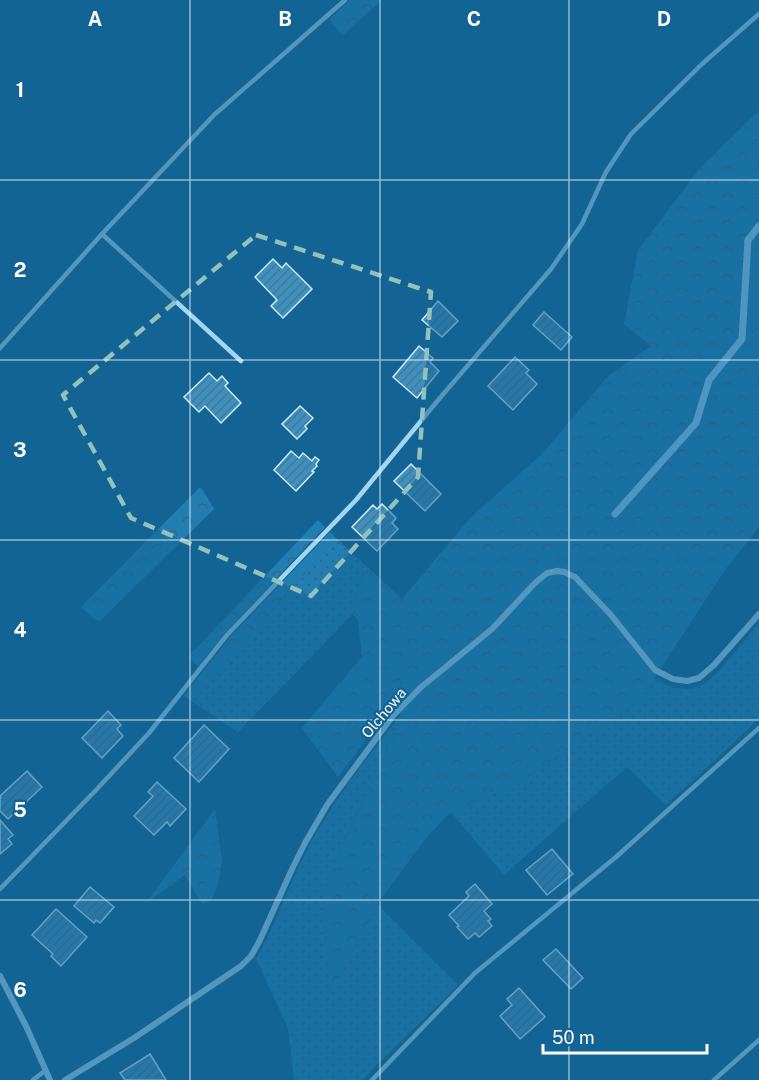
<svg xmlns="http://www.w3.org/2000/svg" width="759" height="1080" viewBox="0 0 759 1080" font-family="'Public Sans',sans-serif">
<defs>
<pattern id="grass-dots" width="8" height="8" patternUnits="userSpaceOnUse" patternTransform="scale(1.5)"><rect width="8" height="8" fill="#227eb2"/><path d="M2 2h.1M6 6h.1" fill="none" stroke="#356884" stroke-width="1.8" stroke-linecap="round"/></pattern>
<pattern id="forest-crowns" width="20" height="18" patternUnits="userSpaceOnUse" patternTransform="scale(1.5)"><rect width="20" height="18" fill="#227eb2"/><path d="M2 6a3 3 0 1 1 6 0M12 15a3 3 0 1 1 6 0" fill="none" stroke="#356884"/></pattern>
<pattern id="building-hatch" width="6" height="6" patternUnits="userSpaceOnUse" patternTransform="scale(1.5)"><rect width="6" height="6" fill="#4090be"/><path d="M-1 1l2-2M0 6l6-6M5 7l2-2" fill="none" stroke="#447896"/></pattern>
</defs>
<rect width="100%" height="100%" fill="#136495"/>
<!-- grass -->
<g fill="url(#grass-dots)">
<polygon points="336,538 364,564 353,614 238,732 191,701"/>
<polygon points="759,623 759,719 666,805 627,767 504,875 451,812 515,786 640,700 654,678 674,688 691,689 704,684 718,672"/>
<path d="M400,716L397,728L325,884L322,900L330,994L377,904L458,985L362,1080H294L288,1028L256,959C275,925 288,887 306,852C331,803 366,759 400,716Z"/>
</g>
<!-- forest -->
<g fill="url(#forest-crowns)">
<polygon points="350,0 382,0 342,36 329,19"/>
<polygon points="759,110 759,527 725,570 640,700 515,786 451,812 426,838 377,904 330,996 322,900 325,884 397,728 405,697 378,724 338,777 302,728 362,657 358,621 353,614 364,564 402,599 470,518 543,453 609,375 651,346 624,324 638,250 700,168"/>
<polygon points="200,487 204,492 214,509 100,621 94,619 81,607"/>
<polygon points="318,520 325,527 225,633 198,666 188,657"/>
<polygon points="330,532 336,538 191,701 184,696 230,637"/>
<polygon points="215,809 222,860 218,885 211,901 202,904 185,875 146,903"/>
</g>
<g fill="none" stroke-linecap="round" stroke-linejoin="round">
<!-- stream -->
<polyline stroke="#94d3f5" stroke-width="7" points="615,514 696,423 709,380 742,339 748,240 759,226"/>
</g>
<!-- building -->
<g fill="url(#building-hatch)" stroke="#caeafd" stroke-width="1.5">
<polygon points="273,259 282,268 286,263 312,289 283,318 271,306 277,300 255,277"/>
<polygon points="438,301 458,321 442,337 422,320"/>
<polygon points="544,312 572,337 561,350 533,325"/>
<polygon points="419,346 433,358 430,362 439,371 417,398 393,377"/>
<polygon points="515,357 529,370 526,373 537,384 513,410 488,386"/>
<polygon points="209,373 217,381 222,376 228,383 225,386 241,403 221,423 205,406 199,412 184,397"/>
<polygon points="300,406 313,418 305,426 307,429 297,439 282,424"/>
<polygon points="291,451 299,458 303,453 312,461 315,457 319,460 316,464 317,466 312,471 314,472 296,491 274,470"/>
<polygon points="411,464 441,494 425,511 394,481"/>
<polygon points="382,504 396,518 392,523 398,529 377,551 352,527 373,505 377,509"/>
<polygon points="108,711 121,725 117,729 123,736 102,758 82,738"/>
<polygon points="204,725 229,749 199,782 174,758"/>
<polygon points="27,771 42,787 8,819 0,811 0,799 1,798 0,796"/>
<polygon points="157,782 186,809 170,826 167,822 154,835 134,816 153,796 148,792"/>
<polygon points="0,820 13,835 8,839 12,844 0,854"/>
<polygon points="552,849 573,874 547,895 526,870"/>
<polygon points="475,884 492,904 484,911 491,919 488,921 492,926 479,937 475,933 468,939 457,927 459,926 449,915 469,896 466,892"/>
<polygon points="90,887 114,907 100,923 96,920 94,923 74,906"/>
<polygon points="56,909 87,937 61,966 51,956 53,954 32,935"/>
<polygon points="556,949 583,978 571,989 543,960"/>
<polygon points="519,988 545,1017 520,1039 500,1016 512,1005 507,999"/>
<polygon points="150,1054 166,1080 125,1080 120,1073"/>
</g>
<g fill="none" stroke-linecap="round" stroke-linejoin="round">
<!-- service -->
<g stroke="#a2d5f2" stroke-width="4.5">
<polyline points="102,234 241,361"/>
<polyline points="0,348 102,234 214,115 345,0"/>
<polyline points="0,889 97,789 149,733 227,635 356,500 439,399 551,269 582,224 606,172 631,134 702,64 759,14"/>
<polyline points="33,1080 46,1070"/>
<polyline points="372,1080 475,973 616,857 759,728"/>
<polyline points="714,1080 759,1040"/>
</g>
<!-- minor -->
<g stroke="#a2d5f2" stroke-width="6">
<polyline points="0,976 26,1026 50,1080"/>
<polyline points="65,1080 134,1038 241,966 251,956 259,942 293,867 305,843 327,805 392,717 420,688 492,629 535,583 547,573 557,571 564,572 575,577 611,615 655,670 673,679 687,681 699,678 714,665 759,614"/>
</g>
</g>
<!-- marked area -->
<path d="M0 0H759V1080H0ZM256,235L431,292L418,477L311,596L131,518L63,395Z" fill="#136495" fill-opacity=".55" fill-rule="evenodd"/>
<path fill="none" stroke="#93c1be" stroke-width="4.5" stroke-dasharray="12 8" stroke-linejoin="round" d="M256,235L431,292L418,477L311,596L131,518L63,395Z"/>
<!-- grid -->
<path fill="none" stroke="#fff" stroke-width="1.5" stroke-opacity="0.55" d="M190,0V1080M380,0V1080M569,0V1080M0,180H759M0,360H759M0,540H759M0,720H759M0,900H759"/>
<g text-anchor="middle" stroke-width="4.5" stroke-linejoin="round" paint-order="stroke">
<!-- street labels -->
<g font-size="15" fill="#fff" stroke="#136495">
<text transform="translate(384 713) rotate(-50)" y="5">Olchowa</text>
</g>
</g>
<g font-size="20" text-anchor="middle" font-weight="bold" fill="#fff" stroke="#136495" stroke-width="4.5" stroke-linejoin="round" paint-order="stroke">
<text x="95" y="26">A</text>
<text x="285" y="26">B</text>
<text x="474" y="26">C</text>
<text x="664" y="26">D</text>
<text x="20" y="97">1</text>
<text x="20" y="277">2</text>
<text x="20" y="457">3</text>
<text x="20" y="637">4</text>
<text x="20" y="817">5</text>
<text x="20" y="997">6</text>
</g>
<!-- scale -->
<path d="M543 1044v9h164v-9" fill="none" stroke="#ffffff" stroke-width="3"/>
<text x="552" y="1044" font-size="18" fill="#ffffff" stroke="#136495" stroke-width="4.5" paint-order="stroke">50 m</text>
</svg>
